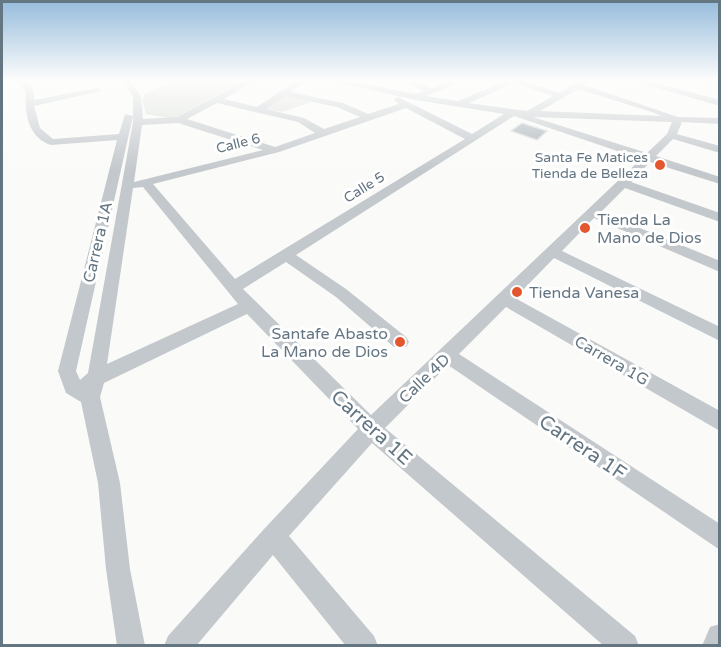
<svg xmlns="http://www.w3.org/2000/svg" width="721" height="647" viewBox="0 0 721 647" font-family="'Varela Round',sans-serif">
<rect width="100%" height="100%" fill="#fafaf8"/>
<!-- green -->
<g fill="#dadfd7">
<polygon points="177,80 212,80 234,86 173,119 146,114 142,100 145,94"/>
<polygon points="285,95 314,101 282,112 264,108"/>
</g>
<!-- building -->
<polygon fill="#aab3b9" stroke="#dcdcda" stroke-width="1.5" points="522,123 547,131 537,140 511,131"/>
<g fill="none" stroke-linecap="round" stroke-linejoin="round">
<!-- minor -->
<g fill="#c3c8cc" fill-rule="evenodd">
<path d="M15,80H24L33,89L34,100L97,88L101,91L34,106L40,128L53,139L119,134L125,114L133,116L76,371L80,380L88,373L133,122V97L122,80H130L141,97L143,119L177,117L234,87L212,80L241,83L257,80L224,99L257,107L297,80H307L291,92L343,103L368,114L399,104L394,100L398,97L472,134L504,114L416,100L327,80H344L415,94L424,91L400,80H412L432,88L453,80H465L426,96L458,101L508,80H521L559,93L581,80H590L584,85L678,117L720,118V124L682,122L677,134L720,146V153L673,139L656,156L720,177V184L650,162L631,182L720,213V222L625,188L601,212L720,261V272L594,218L562,251L720,327V341L554,258L515,298L720,411V431L506,307L459,354L720,524V550L448,365L385,428L635,636L639,646H604L372,443L289,536L374,636L378,646H346L273,555L196,646H164L168,636L265,528L358,429L247,314L104,383L100,397L120,483L130,569L145,646H117L106,569L98,483L81,402L66,393L58,371L117,140L51,145C28,138 24,112 26,91ZM514,83L553,96L527,111L469,103ZM578,89L652,112L661,116L540,111ZM285,96L337,107L360,117L324,129L304,118L266,109ZM217,103L298,122L315,133L275,147L187,119ZM406,108L465,139L235,279L153,184L279,152ZM514,116L641,159L371,415L243,289L286,262L336,297L394,347H406L409,342L406,337L346,289L296,255ZM533,117L672,122L667,134L647,153ZM178,123L263,150L134,182L142,125ZM143,187L238,304L107,364L133,188Z"/>
<polygon points="630,80 644,80 720,100 720,106"/>
<polygon points="704,80 720,80 720,85 705,82"/>
<polygon points="720,624 720,646 702,646 710,627"/>
</g>
</g>
<!-- sky -->
<linearGradient id="sky" x2="0" y2="1"><stop stop-color="#96bcdc"/><stop offset="0.47" stop-color="#fdfdfc"/><stop offset="1" stop-color="#fdfdfc" stop-opacity="0"/></linearGradient>
<rect width="721" height="171" fill="url(#sky)"/>
<!-- markers -->
<g fill="#e4572e" stroke="#fff" stroke-width="2">
<circle cx="660" cy="165" r="6"/>
<circle cx="585" cy="228" r="6"/>
<circle cx="517" cy="292" r="6"/>
<circle cx="400" cy="342" r="6"/>
</g>
<g text-anchor="middle" stroke-width="6" stroke-linejoin="round" paint-order="stroke">
<!-- far-street labels -->
<g font-size="14" fill="#657683" stroke="#fff">
<text transform="translate(238 143) rotate(-14)" y="5">Calle 6</text>
<text transform="translate(364 187) rotate(-32)" y="5">Calle 5</text>
</g>
<!-- far-poi labels -->
<g font-size="14" fill="#657683" stroke="#fff" text-anchor="end">
<text x="648" y="162">Santa Fe Matices<tspan x="648" dy="16">Tienda de Belleza</tspan></text>
</g>
<!-- poi labels -->
<g font-size="16" fill="#657683" stroke="#fff" text-anchor="start">
<text x="597" y="225">Tienda La<tspan x="597" dy="18">Mano de Dios</tspan></text>
<text x="529" y="298">Tienda Vanesa</text>
<text x="388" y="339" text-anchor="end">Santafe Abasto<tspan x="388" dy="18">La Mano de Dios</tspan></text>
</g>
<!-- street labels -->
<g font-size="16" fill="#657683" stroke="#fff">
<text transform="translate(97 242) rotate(-77)" y="6">Carrera 1A</text>
<text transform="translate(612 360) rotate(30)" y="6">Carrera 1G</text>
<text transform="translate(424 378) rotate(-44)" y="6">Calle 4D</text>
</g>
<!-- near-street labels -->
<g font-size="20" fill="#657683" stroke="#fff">
<text transform="translate(372 427) rotate(42)" y="7">Carrera 1E</text>
<text transform="translate(583 447) rotate(34)" y="7">Carrera 1F</text>
</g>
</g>
<!-- border -->
<rect width="721" height="647" fill="none" stroke="#657683" stroke-width="6"/>
</svg>
